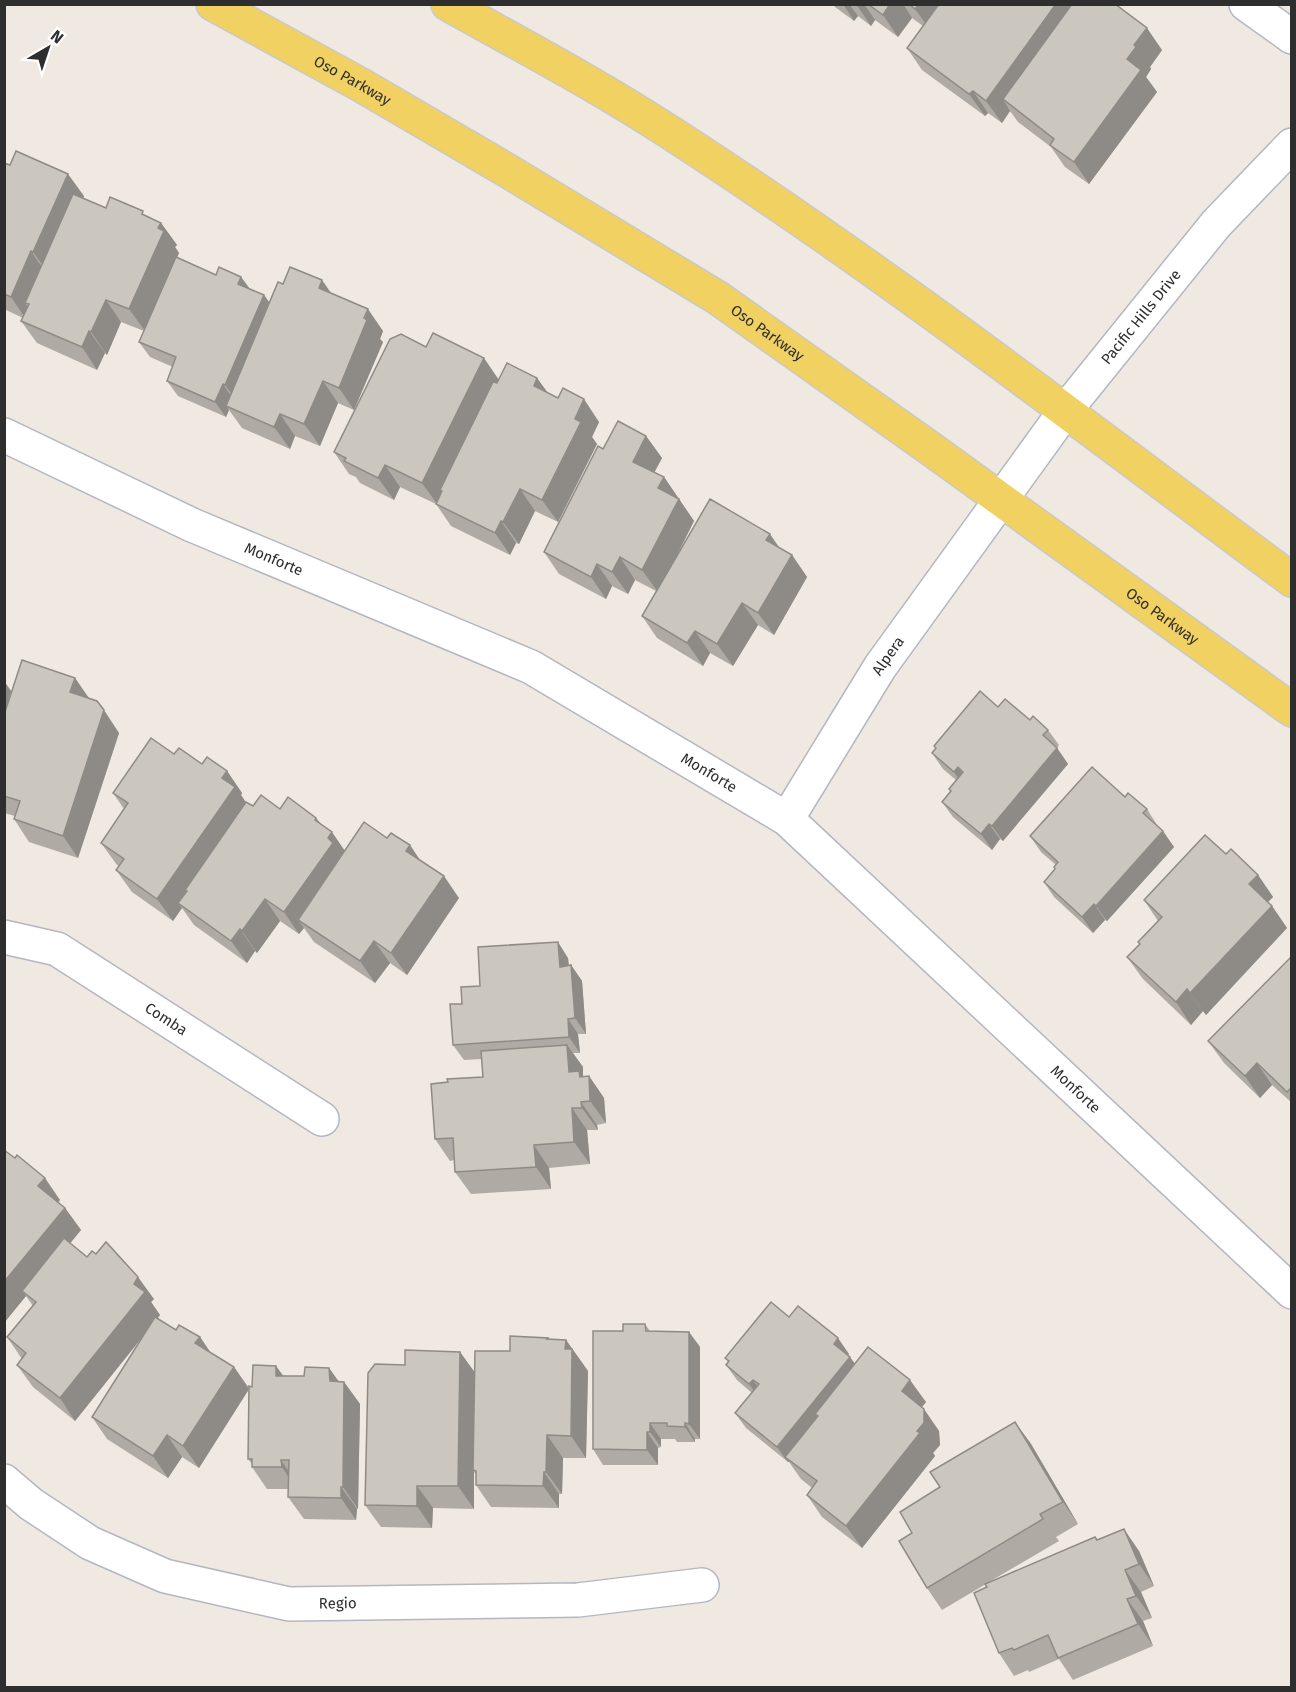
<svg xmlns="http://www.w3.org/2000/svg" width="1296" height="1692" viewBox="0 0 1296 1692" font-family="'Fira Sans',sans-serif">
<rect width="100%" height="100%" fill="#efe9e1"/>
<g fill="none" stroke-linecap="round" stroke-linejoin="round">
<defs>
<g id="minor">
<polyline points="1246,4 1292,37"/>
<path id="s1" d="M4,435L192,525L531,667L787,819L1292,1292"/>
<path id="s2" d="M787,819L880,667L1065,411L1216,224L1292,145"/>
<path id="s3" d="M4,937L57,949L322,1119"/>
<path id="s4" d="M4,1481L31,1504L90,1543L165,1576L289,1604L578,1600L702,1585"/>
</g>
<g id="major">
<path id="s5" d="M213,4L361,85L508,171L718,298L931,449L1292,710"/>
<path d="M448,4C523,46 599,86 671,133C885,271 1087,428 1292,580"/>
</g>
</defs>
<!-- minor casing -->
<use href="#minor" stroke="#b4b7c1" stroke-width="36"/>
<!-- major casing -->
<use href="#major" stroke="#c9c9c9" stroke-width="36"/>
<!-- minor -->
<use href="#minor" stroke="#fff" stroke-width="33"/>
<!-- major -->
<use href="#major" stroke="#f2d163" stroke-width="33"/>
</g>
<!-- wall -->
<g fill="#afaba4">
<polygon points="833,4 1115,4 1162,50 1150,67 1151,69 1146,77 1157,92 1089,184 1065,167 1051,147 1018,122 1010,111 1002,123 988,113 985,116 922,70 907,48 923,26 912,18 898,37 875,20 871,26 858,16 854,21 835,7"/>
<polygon points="4,163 84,196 83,198 106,208 147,216 161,223 177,245 175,247 179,253 177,257 216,275 241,277 250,289 264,295 270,303 283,284 331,293 383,331 380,339 383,342 354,410 338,403 320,446 295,436 290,449 242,428 229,410 226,417 178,396 167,381 173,367 150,357 139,342 144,331 121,322 107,355 105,353 97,370 37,343 21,321 23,318 4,309"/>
<polygon points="537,378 547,392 599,422 592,437 597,444 558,522 535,511 519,544 516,543 510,555 451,526 436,504 400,487 394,500 360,483 356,477 349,474 334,452 499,379"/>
<polygon points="646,436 662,458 654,473 664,477 694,521 675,560 779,548 792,555 807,577 774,635 758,625 733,666 710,653 703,666 657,638 642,616 656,591 635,580 628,594 612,586 606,599 559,574 544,552 603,449"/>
<polygon points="75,678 89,698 119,733 78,858 29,842 14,819 15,816 4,813 4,681 11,691 5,714"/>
<polygon points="998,707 1030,720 1048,730 1059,745 1057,748 1068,764 1003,841 1000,839 992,850 953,817 942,802 951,791 956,780 943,769 932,753 936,749 934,746"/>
<polygon points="174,754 202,764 227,771 242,793 241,795 246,802 253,806 280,809 316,818 345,851 387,838 410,845 420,860 459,898 407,975 390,963 375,983 314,942 304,928 299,934 280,921 257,953 255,951 247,963 194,925 182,908 173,921 132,892 116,870 119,866 117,865 101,843 124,809 113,793"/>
<polygon points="1125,797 1147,809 1157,825 1174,847 1107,921 1105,920 1093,933 1054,897 1044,882 1055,869 1056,865 1041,852 1030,836"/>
<polygon points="1226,854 1258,875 1273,897 1268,902 1272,906 1287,928 1206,1015 1203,1011 1191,1025 1143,979 1127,957 1140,944 1138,942 1158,921 1144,900"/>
<polygon points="1292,956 1292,1103 1272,1085 1260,1098 1224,1063 1208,1041"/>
<polygon points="568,958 569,966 571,965 582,981 586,1034 578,1034 580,1053 573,1053 583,1067 583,1076 589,1076 604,1098 606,1123 597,1125 598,1130 587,1130 590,1164 549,1168 551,1189 471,1194 455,1172 454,1160 450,1161 435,1139 483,1077 482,1059 464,1060 453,1045 480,986"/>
<polygon points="4,1150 60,1200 58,1202 65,1208 81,1230 70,1243 87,1257 154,1299 151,1302 160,1315 157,1319 176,1330 200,1337 210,1352 234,1367 249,1388 252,1387 276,1366 283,1376 304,1376 329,1368 339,1382 344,1382 360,1404 358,1509 357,1509 356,1520 304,1519 288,1497 288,1489 267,1489 252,1467 252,1464 248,1459 249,1389 199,1468 182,1457 168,1478 107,1439 92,1417 144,1335 75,1421 33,1387 17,1365 22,1359 7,1337 33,1306 26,1296 4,1323"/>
<polygon points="789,1317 849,1354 848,1355 855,1364 926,1402 922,1407 939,1431 940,1445 933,1453 935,1456 862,1548 822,1517 807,1495 812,1488 801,1479 789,1462 788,1462 746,1428 735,1413 752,1393 737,1380 726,1365 728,1362 725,1358"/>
<polygon points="645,1324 650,1331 689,1332 700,1347 700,1439 695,1439 695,1442 677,1442 675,1439 661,1439 661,1447 658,1448 658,1465 603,1465 593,1449 623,1331"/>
<polygon points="549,1339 566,1340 588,1371 586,1458 563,1458 562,1494 559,1494 559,1508 491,1507 476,1485 476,1475 474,1472 474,1509 433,1508 432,1528 381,1527 365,1505 405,1365 460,1352 474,1372 510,1351"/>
<polygon points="1015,1422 1031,1444 1078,1524 1056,1537 1059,1541 989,1582 1097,1540 1139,1551 1154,1586 1141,1592 1152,1618 1143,1621 1153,1646 1073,1680 1059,1659 1029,1672 1028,1670 1014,1676 999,1653 987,1587 986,1584 942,1610 927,1588 912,1533 940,1487"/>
</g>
<!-- shaded-wall -->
<g fill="#8e8b86">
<polygon points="843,4 849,4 858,16 854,21"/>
<polygon points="856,4 864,4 875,20 871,26"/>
<polygon points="890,4 903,4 912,18 898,37 883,15"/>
<polygon points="919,4 951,4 931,31 915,9"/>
<polygon points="1056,4 1088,4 1003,99 1010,111 1002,123 986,101"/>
<polygon points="1147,28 1162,50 1150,67 1151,69 1146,77 1157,92 1089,184 1074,162 1134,45"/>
<polygon points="973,91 988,113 985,116 969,94"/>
<polygon points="68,174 84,196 49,274 33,252"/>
<polygon points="161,223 177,245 175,247 179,253 145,331 129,309 158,228"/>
<polygon points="31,251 46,273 29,304 25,303 30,311 26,319 11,297"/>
<polygon points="241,277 252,292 238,284"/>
<polygon points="322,280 338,303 319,288"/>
<polygon points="264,295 275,311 236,400 225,385"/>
<polygon points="106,300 121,322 107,355 91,332"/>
<polygon points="368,309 383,331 380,339 383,342 354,410 339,388"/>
<polygon points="89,331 105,353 97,370 82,347"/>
<polygon points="484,358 499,380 442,491 440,490 443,495 438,505 422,483"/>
<polygon points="537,378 553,400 534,386"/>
<polygon points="323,381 338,403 320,446 304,424"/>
<polygon points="223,384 233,399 226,406 229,410 226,417 215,402"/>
<polygon points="584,399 599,422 592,437 597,444 558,522 542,500 575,419"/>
<polygon points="280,414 295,436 290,449 274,427"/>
<polygon points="646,436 662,458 648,484 633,462"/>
<polygon points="385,465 400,487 394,500 378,478"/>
<polygon points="664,477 694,521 658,592 642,570 658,488"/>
<polygon points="520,489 535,511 519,544 503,522"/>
<polygon points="501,521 516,543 510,555 495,533"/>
<polygon points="770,534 785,556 766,540"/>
<polygon points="792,555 807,577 774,635 758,613"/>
<polygon points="620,557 635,580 628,594 612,572"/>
<polygon points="597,564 612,586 606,599 591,577"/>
<polygon points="742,603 758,625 733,666 717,644"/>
<polygon points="695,631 710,653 703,666 687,643"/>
<polygon points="75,678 90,700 70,692"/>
<polygon points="4,681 11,691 4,715"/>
<polygon points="104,710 119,733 78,858 63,836"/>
<polygon points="1057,748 1068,764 1003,841 992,826"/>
<polygon points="958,767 968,782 964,787 954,772"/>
<polygon points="227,771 242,793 241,795 250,809 185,890 189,897 178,903 182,908 173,921 157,899 222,778"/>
<polygon points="316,818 329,836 332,832 347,854 298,920 304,928 299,934 284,912"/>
<polygon points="989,824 1000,839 992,850 981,834"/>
<polygon points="1163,831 1174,847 1107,921 1096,906"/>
<polygon points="410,845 425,868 406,851"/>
<polygon points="1258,875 1273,897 1264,906 1249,884"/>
<polygon points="444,876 459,898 407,975 391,953"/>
<polygon points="265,899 280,921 257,953 242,931"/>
<polygon points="1094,904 1105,920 1093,933 1082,917"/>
<polygon points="1272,906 1287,928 1206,1015 1190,993"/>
<polygon points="240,929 255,951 247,963 231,941"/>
<polygon points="374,941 390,963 375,983 360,961"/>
<polygon points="558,942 568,958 570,982 560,967"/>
<polygon points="571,965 582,981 586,1034 575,1018"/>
<polygon points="1187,989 1203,1011 1191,1025 1176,1002"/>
<polygon points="568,1019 578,1034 580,1053 569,1037"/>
<polygon points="567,1045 583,1067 583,1076 589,1085 589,1076 604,1098 606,1123 569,1072"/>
<polygon points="1257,1063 1272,1085 1260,1098 1245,1076"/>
<polygon points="581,1102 597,1125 598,1130 582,1108"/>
<polygon points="572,1108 587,1130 590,1164 574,1142"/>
<polygon points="534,1145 549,1168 551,1189 536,1167"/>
<polygon points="45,1178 60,1200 54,1208 38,1186"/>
<polygon points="65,1208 81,1230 28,1295 22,1291 26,1296 4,1323 4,1282"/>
<polygon points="138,1277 154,1299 151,1302 160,1315 75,1421 60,1398"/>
<polygon points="689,1332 700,1347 700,1439 689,1424"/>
<polygon points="200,1337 215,1359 195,1343"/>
<polygon points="838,1338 849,1354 845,1359 834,1344"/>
<polygon points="566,1340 588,1371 586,1458 571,1436 565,1349"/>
<polygon points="460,1352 476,1374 473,1470 474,1472 474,1509 458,1486"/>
<polygon points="850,1357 861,1372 818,1416 815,1414 821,1422 785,1457 789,1462 788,1462 777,1447"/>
<polygon points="276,1366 292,1388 276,1376"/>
<polygon points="234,1367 249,1389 199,1468 183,1446"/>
<polygon points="329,1368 344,1389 344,1382 360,1404 358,1509 343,1487 330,1381"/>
<polygon points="753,1380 764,1395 760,1399 749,1384"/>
<polygon points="910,1380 926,1402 917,1413 902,1391"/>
<polygon points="924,1409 939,1431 940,1445 933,1453 935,1456 862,1548 846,1526 917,1431"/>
<polygon points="1015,1422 1031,1444 1078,1524 1063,1502"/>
<polygon points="650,1423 661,1439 661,1447 650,1432"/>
<polygon points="685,1423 695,1439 695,1442 685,1427"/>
<polygon points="647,1432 658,1448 658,1465 647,1450"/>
<polygon points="167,1435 182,1457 168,1478 153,1456"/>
<polygon points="547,1435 563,1458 562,1494 546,1472"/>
<polygon points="281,1460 296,1482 297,1490 282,1467"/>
<polygon points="544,1472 559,1494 559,1508 543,1486"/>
<polygon points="417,1486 433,1508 432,1528 417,1506"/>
<polygon points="341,1487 357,1509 356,1520 341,1498"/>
<polygon points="1124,1529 1139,1551 1154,1586 1139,1564"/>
<polygon points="1125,1570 1141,1592 1152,1618 1136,1596"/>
<polygon points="1127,1599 1143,1621 1153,1646 1138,1624"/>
</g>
<!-- building -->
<g fill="#cbc7bf" stroke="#8e8b86" stroke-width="1.5">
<polygon points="868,4 890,4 883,15"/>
<polygon points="909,4 919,4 915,9"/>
<polygon points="939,4 1056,4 986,101 973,91 969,94 907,48"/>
<polygon points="1072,4 1115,4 1147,28 1134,45 1136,47 1127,59 1141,70 1074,162 1050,145 1054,139 1003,99"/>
<polygon points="16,151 68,174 33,252 31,251 11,297 4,294 4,163 10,165"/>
<polygon points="73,194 106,208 110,197 143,211 142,214 161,223 158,228 164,231 129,309 106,300 91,332 89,331 82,347 21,321 29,304 25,303"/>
<polygon points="176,257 216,275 219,267 241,277 238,284 264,295 225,385 223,384 215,402 167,381 176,357 139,342"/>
<polygon points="290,267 322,280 319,288 368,309 364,318 367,320 339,388 323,381 304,424 280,414 274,427 226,406 278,282 283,284"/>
<polygon points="433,333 484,358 422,483 385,465 378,478 344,461 346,458 334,452 390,339 401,334 426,347"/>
<polygon points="507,363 537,378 534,386 558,398 563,388 584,399 575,419 581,422 542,500 520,489 503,522 501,521 495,533 436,504 442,491 440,490 493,382 497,383"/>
<polygon points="618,421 646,436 633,462 664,477 658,488 679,499 642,570 620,557 612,572 597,564 591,577 544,552 598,446 603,449"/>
<polygon points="710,499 770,534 766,540 792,555 758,613 742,603 717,644 695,631 687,643 642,616"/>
<polygon points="22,660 75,678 70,692 97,701 104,710 63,836 14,819 20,801 4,796 4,715"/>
<polygon points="980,691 998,707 1005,699 1030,720 1033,716 1048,730 1043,735 1057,748 992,826 989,824 981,834 942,802 951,791 949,789 963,772 958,767 954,772 932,753 936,748 934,746"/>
<polygon points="151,738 174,754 179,748 202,764 207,757 227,771 222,778 235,787 157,899 116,870 124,859 101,843 128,803 113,793"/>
<polygon points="1092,767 1125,797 1128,793 1147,809 1143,813 1163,831 1096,906 1094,904 1082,917 1044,882 1055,869 1054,867 1058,862 1030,836"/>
<polygon points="261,795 280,809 288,797 316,818 315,820 332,832 328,838 333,843 284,912 265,899 242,931 240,929 231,941 178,903 187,891 185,890 246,802 253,806"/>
<polygon points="364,822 387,838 391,833 410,845 406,851 444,876 391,953 374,941 360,961 298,920"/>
<polygon points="1205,835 1226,854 1231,849 1258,875 1249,884 1272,906 1190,993 1187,989 1176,1002 1127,957 1140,944 1138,942 1162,917 1144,900"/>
<polygon points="558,942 560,967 571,965 575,1018 568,1019 569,1037 453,1045 450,1004 462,1004 461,987 480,986 478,947"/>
<polygon points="1292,956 1292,1087 1287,1092 1257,1063 1245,1076 1208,1041"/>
<polygon points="567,1045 569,1072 579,1071 580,1077 589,1076 590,1101 581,1102 582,1108 572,1108 574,1142 534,1145 536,1167 455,1172 453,1138 435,1139 431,1084 448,1082 447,1079 483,1077 481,1051"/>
<polygon points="4,1150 15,1158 17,1155 45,1178 38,1186 65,1208 4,1282"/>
<polygon points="64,1238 87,1257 92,1251 96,1254 106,1242 138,1277 134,1284 145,1292 60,1398 17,1365 26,1353 7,1337 36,1302 22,1291"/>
<polygon points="771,1302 789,1317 798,1306 838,1338 834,1344 850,1357 777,1447 735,1413 759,1384 753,1380 749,1384 726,1365 729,1361 725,1358"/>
<polygon points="155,1317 176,1330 179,1325 200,1337 195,1343 234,1367 183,1446 167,1435 153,1456 92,1417"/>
<polygon points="623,1324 645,1324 646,1331 689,1332 689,1424 685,1423 685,1427 667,1426 667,1423 650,1423 650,1432 647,1432 647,1450 593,1449 593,1331 623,1331"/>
<polygon points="510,1336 548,1338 547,1339 566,1340 565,1349 572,1349 571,1436 547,1435 546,1472 544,1472 543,1486 476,1485 476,1471 473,1470 475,1351 510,1351"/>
<polygon points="868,1347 910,1380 902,1391 924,1409 924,1423 917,1431 920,1433 846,1526 807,1495 817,1481 785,1457 818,1416 815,1414"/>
<polygon points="405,1350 460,1352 458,1486 417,1486 417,1506 365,1505 368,1373 375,1364 405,1365"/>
<polygon points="253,1365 276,1366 276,1376 304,1376 305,1367 329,1368 330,1381 344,1382 343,1487 341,1487 341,1498 288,1497 289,1460 281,1460 282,1467 252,1467 252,1459 248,1459 249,1386 252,1387"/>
<polygon points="1015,1422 1063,1502 1040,1514 1043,1519 927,1588 899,1541 912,1533 900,1512 940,1487 930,1472"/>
<polygon points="1124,1529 1139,1564 1125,1570 1136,1596 1127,1599 1138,1624 1058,1658 1048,1635 1014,1650 1012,1648 999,1653 974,1593 987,1587 985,1584 1095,1537 1097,1540"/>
</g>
<g text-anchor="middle" stroke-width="4.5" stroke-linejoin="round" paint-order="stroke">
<!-- street labels -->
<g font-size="15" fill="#2e2e2e" stroke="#fff">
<text dy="5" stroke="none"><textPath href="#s5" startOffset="159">Oso Parkway</textPath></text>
<text dy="5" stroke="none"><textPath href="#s2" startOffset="615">Pacific Hills Drive</textPath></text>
<text dy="5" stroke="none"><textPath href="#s5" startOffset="645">Oso Parkway</textPath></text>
<text dy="5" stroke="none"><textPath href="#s1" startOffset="297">Monforte</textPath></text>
<text dy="5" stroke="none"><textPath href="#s5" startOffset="1131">Oso Parkway</textPath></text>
<text dy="5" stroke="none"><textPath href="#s2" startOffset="192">Alpera</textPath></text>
<text dy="5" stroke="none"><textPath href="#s1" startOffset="783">Monforte</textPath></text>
<text dy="5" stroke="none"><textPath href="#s3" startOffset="184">Comba</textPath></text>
<text dy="5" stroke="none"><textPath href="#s1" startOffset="1269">Monforte</textPath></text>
<text dy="5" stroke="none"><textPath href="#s4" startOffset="364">Regio</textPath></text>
</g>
</g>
<!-- border -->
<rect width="1296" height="1692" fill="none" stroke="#2e2e2e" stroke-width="12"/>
<!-- north arrow -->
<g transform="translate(48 48) rotate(39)" stroke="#ffffff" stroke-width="4.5" paint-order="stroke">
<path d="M0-4.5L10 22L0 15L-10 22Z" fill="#2e2e2e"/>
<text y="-9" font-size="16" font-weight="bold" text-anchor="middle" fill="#2e2e2e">N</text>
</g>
</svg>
